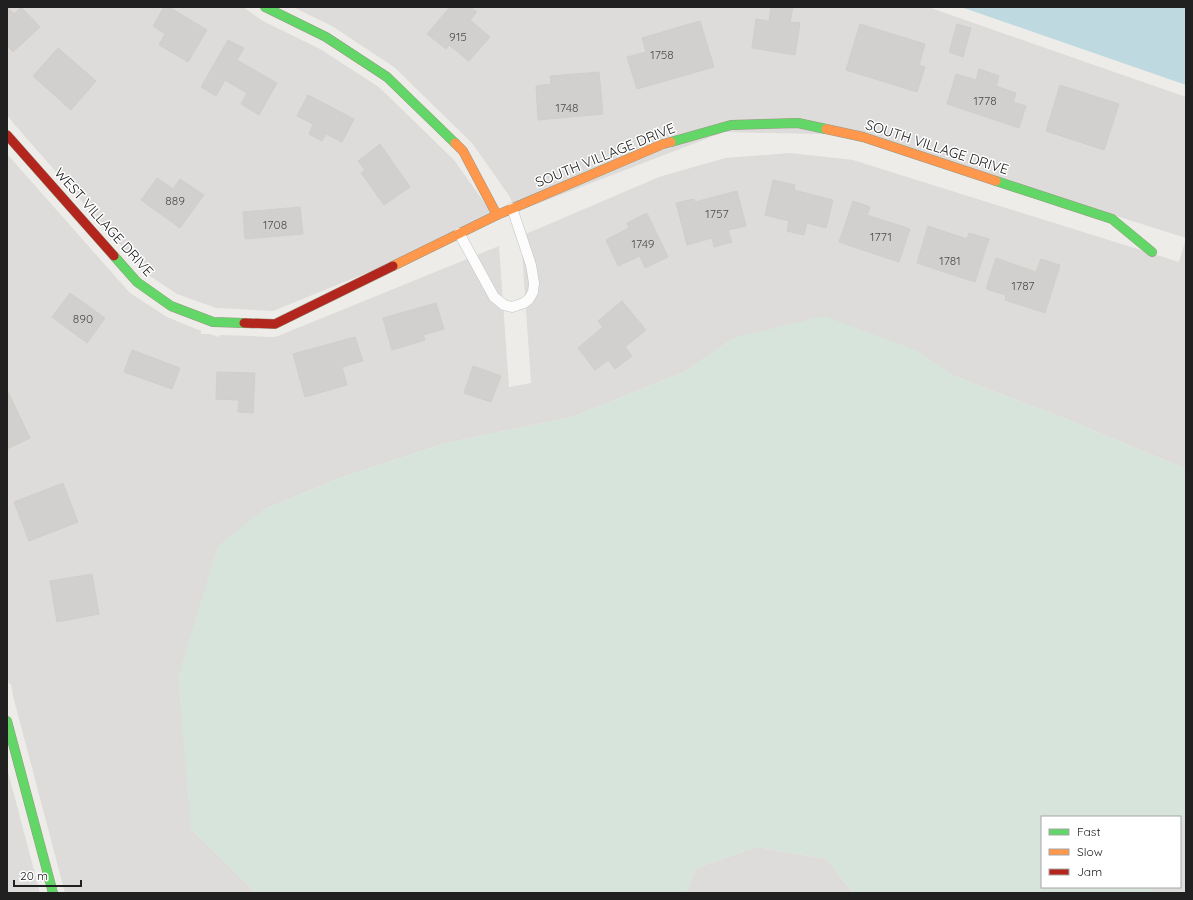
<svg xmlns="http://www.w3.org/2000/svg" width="1193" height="900" viewBox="0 0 1193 900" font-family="Quicksand,sans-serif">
<rect width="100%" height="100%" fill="#eeece9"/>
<!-- residential -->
<g fill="#dddcda">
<polygon points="7,7 243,7 263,21 320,49 379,87 454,160 491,212 494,221 273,311 216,308 177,294 144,272 14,124 7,115"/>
<polygon points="293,7 928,7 1186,97 1186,238 860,135 724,132 516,212 510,197 472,143 394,67 332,26"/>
<polygon points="790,153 853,160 1179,262 1186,239 1186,469 1066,419 954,376 915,350 734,338 684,372 572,417 446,443 337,479 263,510 191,829 256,893 65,893 13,696 11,684 9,684 7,676 7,154 130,293 167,317 201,331 201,334 210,334 219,337 220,335 273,337 278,336 499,246 509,387 531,383 521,236 659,177 725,158"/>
<polygon points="7,768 40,893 7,893"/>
<polygon points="1186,814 1186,893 1151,893 1153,887 1180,887 1180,827"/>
<polygon points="757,847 827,859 853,893 686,893 696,868"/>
</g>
<!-- wetland -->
<polygon fill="#d7e4dc" points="824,316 915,350 954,376 1066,419 1186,469 1186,814 1180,827 1180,817 1042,817 1042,887 1153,887 1151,893 853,893 827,859 757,847 696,868 686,893 256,893 191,829 178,677 218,546 263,510 337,479 446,443 572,417 684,372 734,338"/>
<!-- water -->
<polygon fill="#bedae0" points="961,7 1186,7 1186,85"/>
<!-- building -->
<g fill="#d2d0ce" stroke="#d1ceca">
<polygon points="7,7 14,14 21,7 40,27 13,52 7,46"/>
<polygon points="164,7 169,7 207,30 188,62 159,45 165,34 153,26"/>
<polygon points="450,7 470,7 477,12 470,20 490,37 469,61 449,45 446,49 427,34"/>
<polygon points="771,7 793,7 790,22 800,23 795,55 752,48 756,19 769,21"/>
<polygon points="700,21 714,67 637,89 627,57 646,52 642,38"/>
<polygon points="860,24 925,44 919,65 925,67 917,92 846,70"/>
<polygon points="957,24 971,28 963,57 949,52"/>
<polygon points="228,40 244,48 237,60 277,83 259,115 241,104 247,93 225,80 216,96 201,87"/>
<polygon points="58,48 96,81 71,110 33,76"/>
<polygon points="979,69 999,76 996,86 1016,93 1013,102 1026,106 1019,128 947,104 956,74 976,80"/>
<polygon points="599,72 603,114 538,120 536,86 551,84 550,76"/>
<polygon points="1060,85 1119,104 1104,150 1046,131"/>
<polygon points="308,95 354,119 342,142 326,134 322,141 309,134 313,124 297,116"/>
<polygon points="380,144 410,187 384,205 361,173 365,170 358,161"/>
<polygon points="157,178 173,189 180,179 204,195 180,228 141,200"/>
<polygon points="773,180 795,185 794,190 833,200 826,228 807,223 804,235 787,231 789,221 765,215"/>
<polygon points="737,191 746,226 728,230 732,242 714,247 712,238 687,245 676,203 694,199 695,202"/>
<polygon points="853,201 870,207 867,215 910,229 899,262 839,242"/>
<polygon points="300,207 303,234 245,239 243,212"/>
<polygon points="647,213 668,257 645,268 640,256 618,266 606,240 629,228 627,223"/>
<polygon points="928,226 967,239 969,233 989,239 975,282 917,263"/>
<polygon points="996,258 1036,272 1041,259 1060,265 1045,313 1005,300 1006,295 986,289"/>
<polygon points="70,293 105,318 87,343 52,317"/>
<polygon points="622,301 646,330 625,347 632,356 615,369 608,360 595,370 578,348 603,327 598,321"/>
<polygon points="436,303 444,329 423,335 425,340 392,350 383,318"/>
<polygon points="355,337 363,361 342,367 347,385 305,397 293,354"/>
<polygon points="132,350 180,368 172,389 124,372"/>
<polygon points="473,366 501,376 491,402 464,393"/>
<polygon points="217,372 255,373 253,413 238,412 239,400 216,399"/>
<polygon points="7,390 30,438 7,449"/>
<polygon points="63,483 78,522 29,541 14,502"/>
<polygon points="92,574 99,614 57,622 50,581"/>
</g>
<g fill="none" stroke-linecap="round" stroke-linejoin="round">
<defs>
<polyline id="lane" points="459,233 494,297 504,305 512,307 524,303 529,299 533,292 534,283 531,265 512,208"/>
<g id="fast">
<polyline points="265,7 326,37 387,77 455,143"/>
<polyline points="671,142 731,125 798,123 826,129"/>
<polyline points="996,181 1112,219 1152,252"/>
<polyline points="114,256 137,282 171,306 213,322 244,323"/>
<polyline points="7,721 53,893"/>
</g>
<g id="slow">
<polyline points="826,129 863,137 996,181"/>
<polyline points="455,143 463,151 497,215"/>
<polyline points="393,266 497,215 663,144 671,142"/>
</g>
<g id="jam">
<polyline points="7,135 114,256"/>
<polyline points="244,323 275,324 393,266"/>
</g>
</defs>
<!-- lane casing -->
<use href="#lane" stroke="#c5c4c3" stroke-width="11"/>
<!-- fast casing -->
<use href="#fast" stroke="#979781" stroke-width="10"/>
<!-- slow casing -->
<use href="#slow" stroke="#979781" stroke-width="10"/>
<!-- jam casing -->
<use href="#jam" stroke="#979781" stroke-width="10"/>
<!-- lane -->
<use href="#lane" stroke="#fcfcfc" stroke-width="10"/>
<!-- fast -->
<use href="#fast" stroke="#63d668" stroke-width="9"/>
<!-- slow -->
<use href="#slow" stroke="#ff974d" stroke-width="9"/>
<!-- jam -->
<use href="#jam" stroke="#b3261e" stroke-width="9"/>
</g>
<g text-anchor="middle" stroke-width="3" stroke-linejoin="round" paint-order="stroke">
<!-- number labels -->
<g font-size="12" fill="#4c4c4c">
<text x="458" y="41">915</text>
<text x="662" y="59">1758</text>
<text x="985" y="105">1778</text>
<text x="567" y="112">1748</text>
<text x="175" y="205">889</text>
<text x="717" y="218">1757</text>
<text x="275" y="229">1708</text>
<text x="881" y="241">1771</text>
<text x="643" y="248">1749</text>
<text x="950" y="265">1781</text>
<text x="1023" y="290">1787</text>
<text x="83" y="323">890</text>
</g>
<!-- street labels -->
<g font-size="14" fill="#202020" stroke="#fff">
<text transform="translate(937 147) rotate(18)" y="5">SOUTH VILLAGE DRIVE</text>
<text transform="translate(605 155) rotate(-22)" y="5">SOUTH VILLAGE DRIVE</text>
<text transform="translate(104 222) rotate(48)" y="5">WEST VILLAGE DRIVE</text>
</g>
</g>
<!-- border -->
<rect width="1193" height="900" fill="none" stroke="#202020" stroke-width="16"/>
<!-- legend -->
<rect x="1041" y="816" width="140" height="72" fill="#ffffff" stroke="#a6a6a6"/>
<rect x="1049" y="829" width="20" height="6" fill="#63d668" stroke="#a6a6a6"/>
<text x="1077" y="836" font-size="12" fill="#202020">Fast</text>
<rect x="1049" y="849" width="20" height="6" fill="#ff974d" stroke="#a6a6a6"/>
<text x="1077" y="856" font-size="12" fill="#202020">Slow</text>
<rect x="1049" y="869" width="20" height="6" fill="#b3261e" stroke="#a6a6a6"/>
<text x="1077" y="876" font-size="12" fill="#202020">Jam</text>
<!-- scale -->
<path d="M14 880v6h67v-6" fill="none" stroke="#202020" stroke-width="2"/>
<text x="20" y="880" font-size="12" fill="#202020" stroke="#ffffff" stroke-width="3" paint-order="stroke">20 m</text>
</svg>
